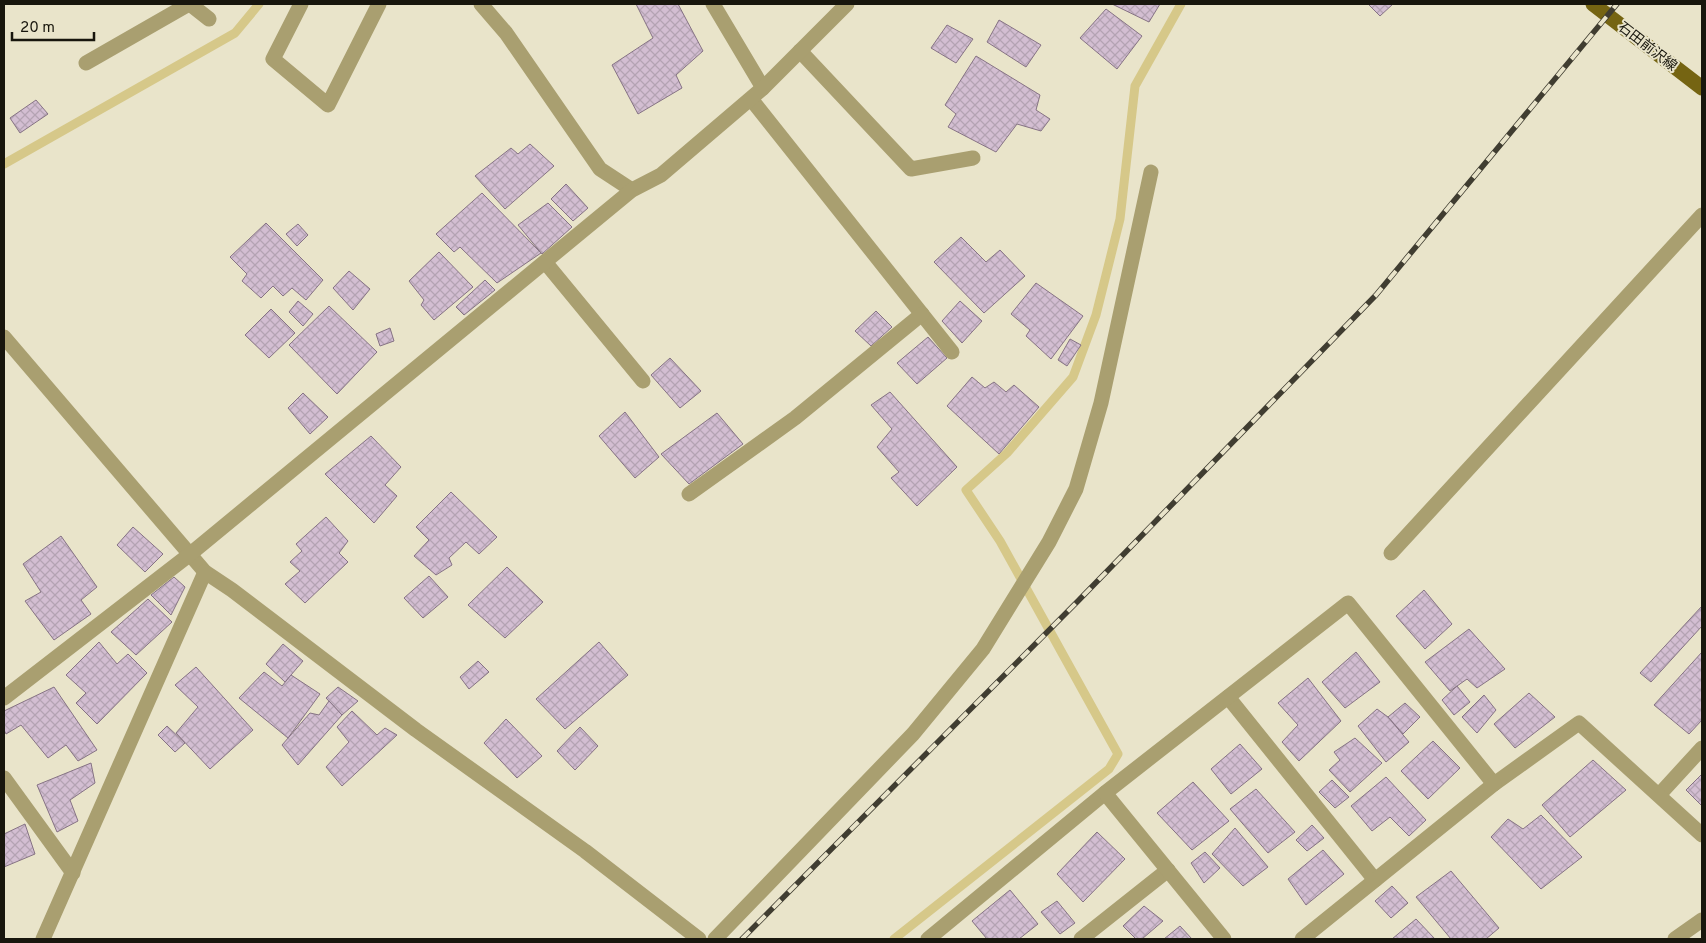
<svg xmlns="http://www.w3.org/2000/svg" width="1706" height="943" viewBox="0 0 1706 943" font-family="Overpass,'Noto Sans JP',sans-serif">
<defs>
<pattern id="building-cross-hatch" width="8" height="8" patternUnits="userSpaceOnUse" patternTransform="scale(1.25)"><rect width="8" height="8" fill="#d3bed2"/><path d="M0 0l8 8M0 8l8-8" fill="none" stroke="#b4a3b3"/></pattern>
</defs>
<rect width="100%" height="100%" fill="#e9e4ca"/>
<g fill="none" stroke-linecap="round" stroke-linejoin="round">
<!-- stream -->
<g stroke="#d6c889" stroke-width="9">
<polyline points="4,164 235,33 259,4"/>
<polyline points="894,939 1109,769 1118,754 1000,541 966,490 1007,453 1073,377 1096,315 1120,219 1135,86 1181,4"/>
</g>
</g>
<!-- building -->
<g fill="url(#building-cross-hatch)" stroke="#867384">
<polygon points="636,4 678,4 703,51 676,75 682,88 638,114 612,65 653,38"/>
<polygon points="1112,4 1160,4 1149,22"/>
<polygon points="1368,4 1393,4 1380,16"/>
<polygon points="1106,9 1142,36 1117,69 1080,38"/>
<polygon points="999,20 1041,45 1026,67 987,42"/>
<polygon points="947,25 973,39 956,63 931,48"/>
<polygon points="976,56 1040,95 1036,110 1050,119 1041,131 1017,124 996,152 948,127 956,114 945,105"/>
<polygon points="36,100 48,114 20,133 10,118"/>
<polygon points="530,144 554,166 505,209 475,176 511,148 518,154"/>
<polygon points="566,184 588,208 573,221 551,199"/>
<polygon points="482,193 541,253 497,283 460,247 454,252 436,234"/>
<polygon points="548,203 572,227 542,254 518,225"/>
<polygon points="266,223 323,280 306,300 292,288 283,296 273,286 261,298 242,281 247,274 230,257"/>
<polygon points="298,224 308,235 297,246 286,234"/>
<polygon points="961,237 986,262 1000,250 1025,276 984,313 934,262"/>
<polygon points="439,252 473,287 434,320 421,305 424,300 409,281"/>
<polygon points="349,271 370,289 353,310 333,288"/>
<polygon points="485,280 495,290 464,315 456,307"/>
<polygon points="1036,283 1083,316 1051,359 1026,336 1030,330 1011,314"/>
<polygon points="298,301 313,314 303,326 289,312"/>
<polygon points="960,301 982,321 962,343 942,321"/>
<polygon points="329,306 377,352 337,394 289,345"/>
<polygon points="271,309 295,333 269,358 245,335"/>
<polygon points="876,311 892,327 871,346 855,331"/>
<polygon points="390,328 394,341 380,346 376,334"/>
<polygon points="928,337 947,358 917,384 897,363"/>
<polygon points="1070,339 1081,345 1067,366 1058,360"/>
<polygon points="670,358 701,391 680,408 651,375"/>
<polygon points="972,377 985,388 994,382 1006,392 1014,385 1039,407 999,454 947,406"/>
<polygon points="890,392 957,467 917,506 891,478 899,472 877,447 892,429 871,405"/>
<polygon points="303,393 328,417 310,434 288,408"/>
<polygon points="625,412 659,457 635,478 599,436"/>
<polygon points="717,413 743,444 689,484 661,454"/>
<polygon points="371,436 401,467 385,485 397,496 374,523 325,474"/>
<polygon points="451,492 497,537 479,554 466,542 449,558 452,565 436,575 414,556 429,540 416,527"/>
<polygon points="326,517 348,541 339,553 348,562 305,603 285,584 300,571 290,562 302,551 296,544"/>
<polygon points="133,527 163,554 145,572 117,545"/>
<polygon points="61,536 97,587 81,600 91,614 54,640 25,601 41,592 23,564"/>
<polygon points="507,567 543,602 505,638 468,605"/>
<polygon points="429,576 448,597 423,618 404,598"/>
<polygon points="174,577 185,587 171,615 151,595"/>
<polygon points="1424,590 1452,624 1425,649 1396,616"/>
<polygon points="148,599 172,622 136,655 111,632"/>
<polygon points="1702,606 1702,626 1651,682 1640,673"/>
<polygon points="1469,629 1505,669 1477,688 1467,679 1450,691 1425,662"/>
<polygon points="99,642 117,664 128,654 147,673 97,724 76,703 86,693 66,675"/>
<polygon points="599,642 628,675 565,729 536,699"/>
<polygon points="283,644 303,661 285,682 266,664"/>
<polygon points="1356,652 1380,682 1345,708 1322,682"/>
<polygon points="1702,652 1702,720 1689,734 1654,705"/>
<polygon points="478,661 489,672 469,689 460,677"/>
<polygon points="196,667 253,730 210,769 176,733 198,707 175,685"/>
<polygon points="264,672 282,686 291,675 320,694 288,738 239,698"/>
<polygon points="1308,678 1341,721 1299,761 1282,742 1298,725 1278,703"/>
<polygon points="1457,686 1470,702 1454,715 1442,700"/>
<polygon points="54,687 97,750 78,761 66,745 48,758 21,725 6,734 4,730 4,711"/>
<polygon points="338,687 358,701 342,715 326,698"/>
<polygon points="1529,693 1555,717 1515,748 1494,724"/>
<polygon points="1484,695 1496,710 1477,733 1462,717"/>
<polygon points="329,701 342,715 298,765 282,745 310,713 319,715"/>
<polygon points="1405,703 1420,717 1403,734 1388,717"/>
<polygon points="1377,709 1388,717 1409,742 1386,762 1358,726"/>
<polygon points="352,711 377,735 385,728 397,735 342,786 326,767 349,742 337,727"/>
<polygon points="506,719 542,756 517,778 484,743"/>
<polygon points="167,726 185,743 175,752 158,735"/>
<polygon points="580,727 598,746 575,770 557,751"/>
<polygon points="1355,738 1382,763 1350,792 1329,770 1340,760 1334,752"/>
<polygon points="1433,741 1460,768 1428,799 1401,771"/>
<polygon points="1240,744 1262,769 1231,794 1211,769"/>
<polygon points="1593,760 1626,790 1570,837 1542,805"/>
<polygon points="91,763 95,783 70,800 78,821 57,832 37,785"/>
<polygon points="1702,774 1702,806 1686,790"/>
<polygon points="1386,777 1426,820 1409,836 1390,817 1372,831 1351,806"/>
<polygon points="1332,780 1349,797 1335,808 1319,792"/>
<polygon points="1193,782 1229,821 1192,850 1157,813"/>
<polygon points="1256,789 1295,832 1268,853 1230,809"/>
<polygon points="1541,815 1582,857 1541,889 1491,837 1508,819 1523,829"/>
<polygon points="25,824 35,854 4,867 4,834"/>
<polygon points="1312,825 1324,838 1307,851 1296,840"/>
<polygon points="1235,828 1268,867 1243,886 1212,854"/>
<polygon points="1097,832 1125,859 1083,902 1057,874"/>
<polygon points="1323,850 1344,874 1306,905 1288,879"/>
<polygon points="1205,852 1220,868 1204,883 1191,863"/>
<polygon points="1451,871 1499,928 1486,939 1451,939 1416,897"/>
<polygon points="1392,886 1408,903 1391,918 1375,901"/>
<polygon points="1010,890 1038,924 1019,939 987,939 972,921"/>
<polygon points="1057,901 1075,923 1060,934 1041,912"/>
<polygon points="1144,906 1163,921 1142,939 1136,939 1123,926"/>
<polygon points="1416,919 1435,939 1392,939"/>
<polygon points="1180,926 1192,939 1164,939"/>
</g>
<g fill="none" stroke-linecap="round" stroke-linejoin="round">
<!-- minor -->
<g stroke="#a99f70" stroke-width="15">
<polyline points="190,4 209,19"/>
<polyline points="301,4 273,59 328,105 379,4"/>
<polyline points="481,4 506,33 600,169 632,190"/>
<polyline points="713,4 763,88"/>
<polyline points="800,51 911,169 973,158"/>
<polyline points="86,63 189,4"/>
<polyline points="751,99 952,352"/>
<polyline points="545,262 643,381"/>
<polyline points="4,337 205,572 232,590 416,730 585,851 699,939"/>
<polyline points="689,494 795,418 922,314"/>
<polyline points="1391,553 1702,215"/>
<polyline points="1228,697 1375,880"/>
<polyline points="4,698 189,555 632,190 661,175 763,88 847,4"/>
<polyline points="4,778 73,873"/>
<polyline points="1659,795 1702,748"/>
<polyline points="43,939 205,572"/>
<polyline points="715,939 913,734 983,649 1049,542 1076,489 1101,403 1151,172"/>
<polyline points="928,939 1105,793"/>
<polyline points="1081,939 1168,870"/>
<polyline points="1224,939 1105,793 1348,603 1494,784 1579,723 1702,835"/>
<polyline points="1302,939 1494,784"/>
<polyline points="1675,939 1702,920"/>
</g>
<!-- major -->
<polyline stroke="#756412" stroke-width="15" points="1593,4 1702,88"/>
<defs>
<polyline id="rail" points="742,939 1078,601 1376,295 1617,4"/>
</defs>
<!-- rail casing -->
<use href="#rail" stroke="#403d31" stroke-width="5.5"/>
<!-- rail -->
<use href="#rail" stroke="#e9e4ca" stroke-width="4" stroke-dasharray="11" stroke-linecap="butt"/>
</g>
<g text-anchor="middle" stroke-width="4" stroke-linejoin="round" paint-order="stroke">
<!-- street labels -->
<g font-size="14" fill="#18160d" stroke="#e9e4ca">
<text transform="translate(1648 46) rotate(38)" y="5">石田前沢線</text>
</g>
</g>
<!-- border -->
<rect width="1706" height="943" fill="none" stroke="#18160d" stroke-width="10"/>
<!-- scale -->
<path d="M12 32v8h82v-8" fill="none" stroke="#18160d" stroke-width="2.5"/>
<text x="20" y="32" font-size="15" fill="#18160d" stroke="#e9e4ca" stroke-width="4" paint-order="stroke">20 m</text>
</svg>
